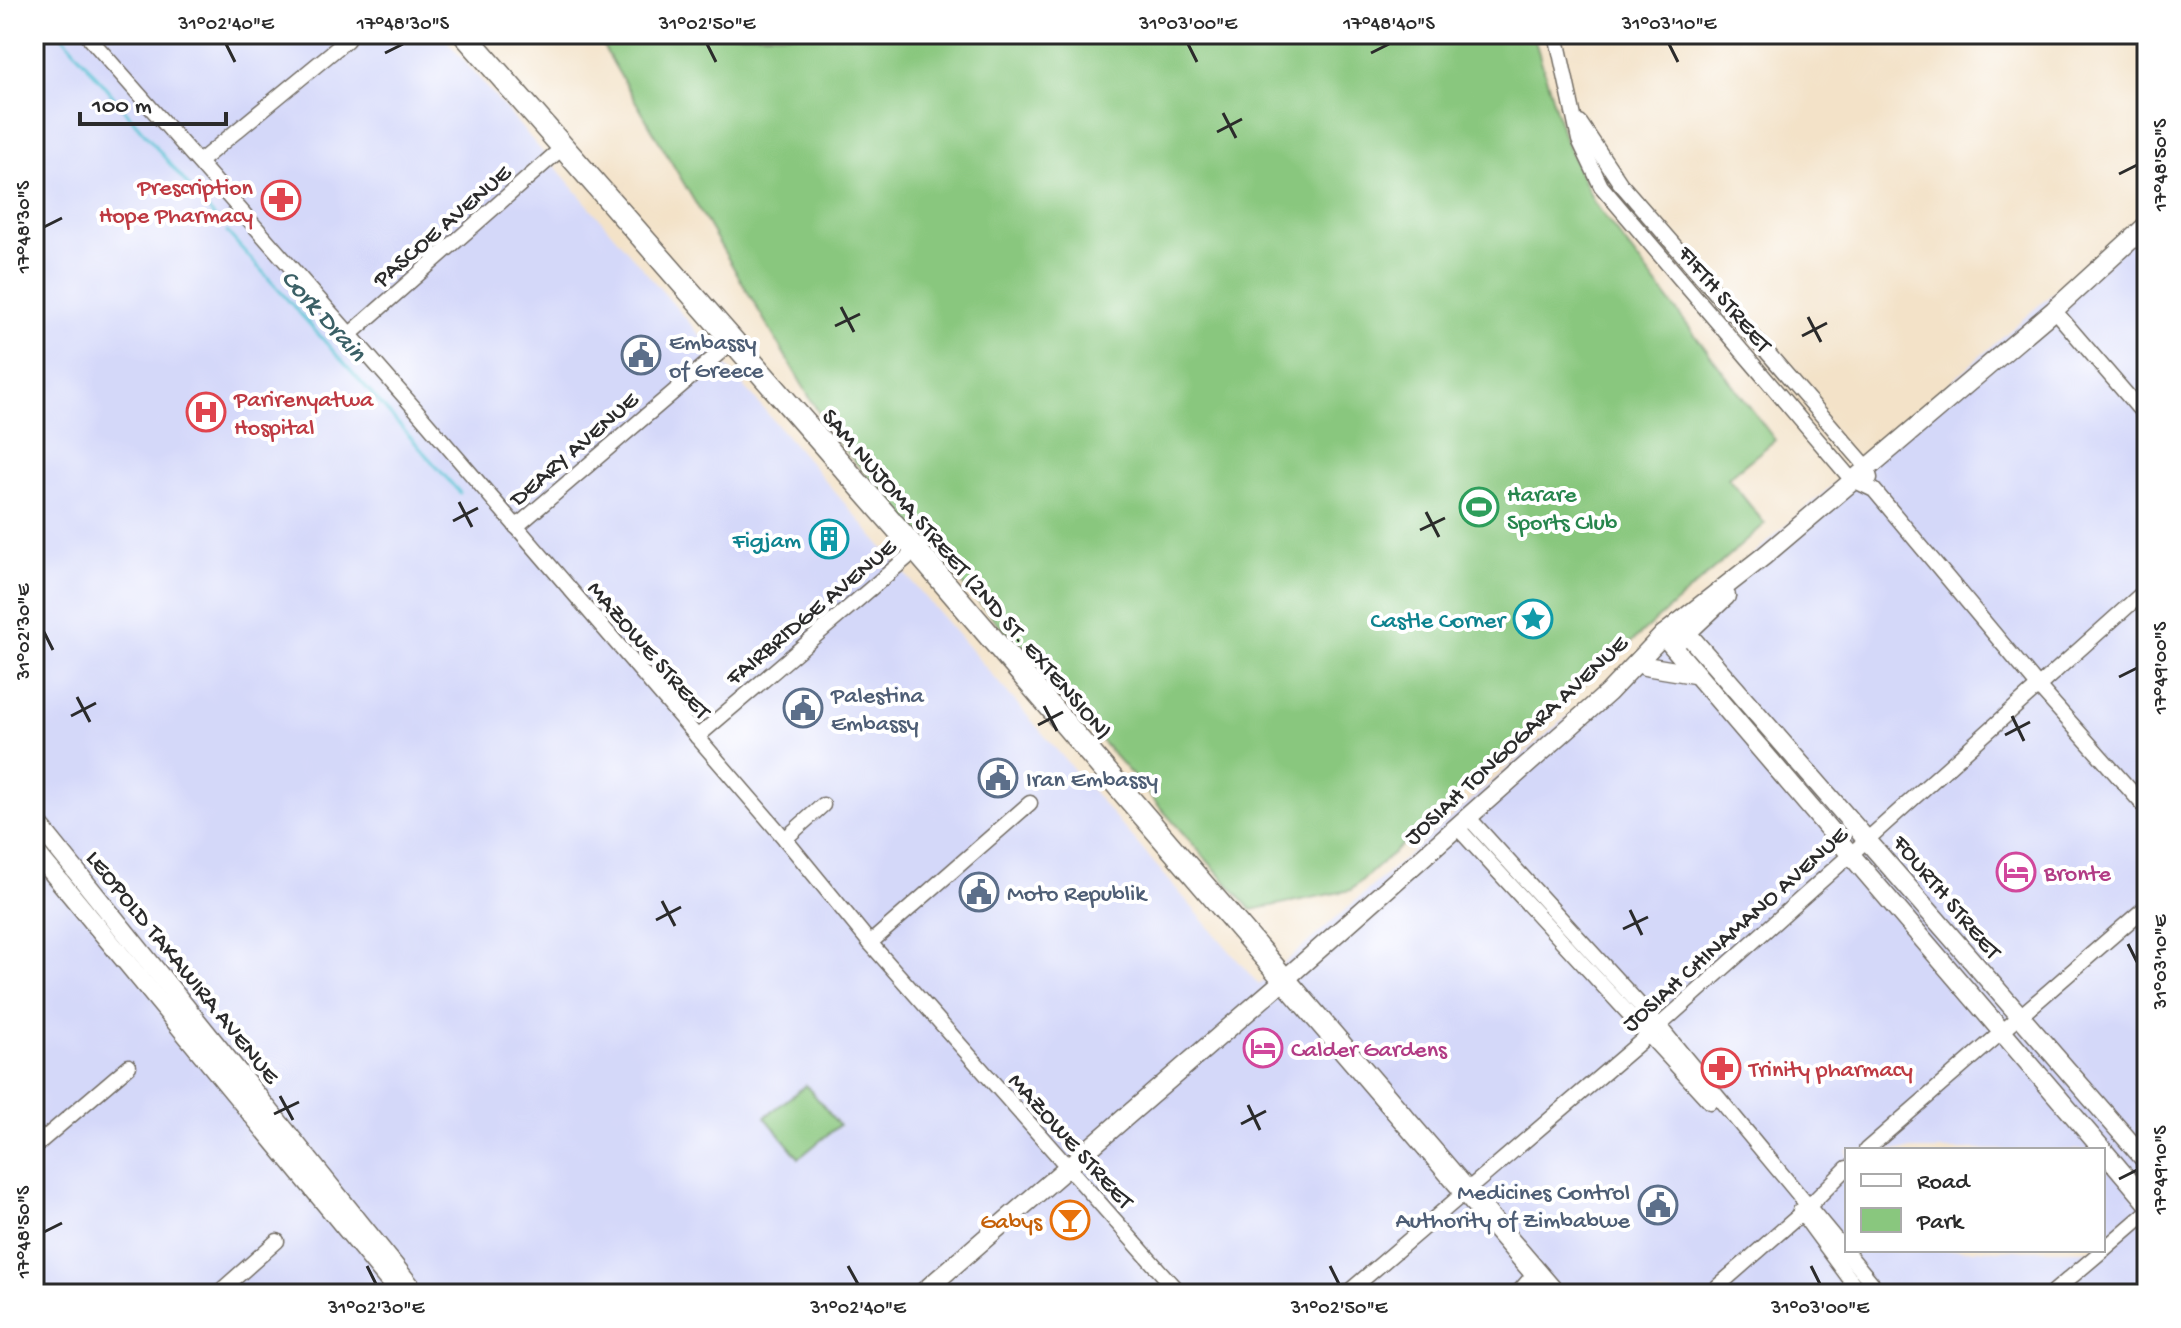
<svg xmlns="http://www.w3.org/2000/svg" width="2181" height="1328" viewBox="0 0 2181 1328" font-family="'Gochi Hand',sans-serif">
<rect width="100%" height="100%" fill="#fff"/>
<filter id="ink" filterUnits="userSpaceOnUse"><feTurbulence type="fractalNoise" baseFrequency=".0125" numOctaves="2"/><feDisplacementMap in="SourceGraphic" scale="16" xChannelSelector="R" yChannelSelector="G"/><feConvolveMatrix kernelMatrix="1 2 1 2 8 2 1 2 1" color-interpolation-filters="sRGB"/></filter>
<filter id="wash" filterUnits="userSpaceOnUse"><feTurbulence type="fractalNoise" baseFrequency=".006" numOctaves="4" result="noise"/><feDisplacementMap in="SourceGraphic" scale="32" xChannelSelector="R" yChannelSelector="G"/><feGaussianBlur stdDeviation="1.8" result="paint"/><feColorMatrix in="noise" values="0 0 0 0 0 0 0 0 0 0 0 0 0 0 0 0 0 1.4 0 .05"/><feComposite in="paint" operator="in"/></filter>
<g filter="url(#wash)">
<rect width="100%" height="100%" fill="#f3e2c8"/>
<!-- built -->
<path fill="#d4d8f9" fill-rule="evenodd" d="M34,34H441L1259,985L2147,211V1294H34ZM1847,1150H2103V1250H1847Z"/>
<!-- green -->
<g fill="#89c77e" stroke="#5a7954" stroke-width="2">
<polygon points="596,34 1533,34 1564,137 1593,201 1775,440 1728,478 1765,524 1351,890 1251,910 833,437"/>
<polygon points="806,1085 839,1125 799,1158 765,1117"/>
</g>
<g fill="none" stroke-linecap="round" stroke-linejoin="round">
<!-- stream -->
<g stroke="#59c3d4" stroke-width="3">
<polyline points="61,34 217,220"/>
<polyline points="227,232 460,493"/>
</g>
</g>
</g>
<g filter="url(#ink)">
<g fill="none" stroke-linecap="round" stroke-linejoin="round">
<defs>
<g id="minor">
<polyline points="86,34 417,411 785,839 870,943 1180,1294"/>
<polyline points="1556,34 1579,140 1601,186 1851,479 1874,490 2037,685 2147,809"/>
<polyline points="1580,123 1620,183 1866,466 1870,478"/>
<polyline points="199,162 347,40"/>
<polyline points="2054,310 2147,418"/>
<polyline points="348,336 563,147"/>
<polyline points="516,527 732,342"/>
<polyline points="697,737 916,550"/>
<polyline points="1468,817 1659,1026 1881,1294"/>
<polyline points="1457,827 1710,1102"/>
<polyline points="785,839 823,805"/>
<polyline points="870,943 1030,803"/>
<polyline points="34,1147 129,1066"/>
<polyline points="1866,1150 2147,906"/>
<polyline points="1800,1211 1861,1294"/>
<polyline points="2103,1250 2147,1212"/>
<polyline points="217,1294 277,1241"/>
<polyline points="1346,1294 1659,1026 2147,589"/>
<polyline points="1517,1294 1535,1273"/>
<polyline points="1709,1294 1802,1213 1847,1168"/>
<polyline points="2051,1294 2103,1250"/>
</g>
<g id="major">
<polyline points="1678,623 2147,1162"/>
<polyline points="1663,635 2103,1150"/>
<polyline points="1678,641 1726,596"/>
<polyline points="1645,666 1694,674"/>
<polyline points="34,819 417,1294"/>
<polyline points="34,850 400,1294"/>
<polyline points="2103,1150 2147,1202"/>
<polyline points="921,1294 1283,981 1608,693 1663,635 1764,556 2054,310 2147,225"/>
</g>
<polyline id="highway" points="464,34 916,550 1554,1294"/>
</defs>
<!-- minor casing -->
<use href="#minor" stroke="#716b62" stroke-width="17"/>
<!-- major casing -->
<use href="#major" stroke="#716b62" stroke-width="21"/>
<!-- highway casing -->
<use href="#highway" stroke="#716b62" stroke-width="25"/>
<!-- minor -->
<use href="#minor" stroke="#fff" stroke-width="14"/>
<!-- major -->
<use href="#major" stroke="#fff" stroke-width="18"/>
<!-- highway -->
<use href="#highway" stroke="#fff" stroke-width="22"/>
</g>
</g>
<!-- ticks -->
<path fill="none" stroke="#2b2b2b" stroke-width="3" d="M226,44L235,62M707,44L716,62M1188,44L1197,62M1669,44L1678,62M385,53L403,44M1371,53L1389,44M1223,113L1236,138M1217,132L1242,119M2119,174L2137,165M44,227L62,218M841,307L854,332M1808,317L1821,342M835,326L860,314M1802,336L1827,323M459,502L472,527M1426,512L1439,537M453,521L478,508M1420,530L1445,518M44,632L53,650M2119,677L2137,668M77,697L90,722M1044,706L1057,731M71,716L96,703M2012,716L2024,741M1038,725L1063,712M2005,735L2030,722M662,901L675,926M1630,910L1642,935M656,920L681,907M1623,929L1648,917M2128,944L2137,962M280,1096L293,1120M1248,1105L1260,1130M274,1114L299,1102M1241,1124L1266,1111M2119,1179L2137,1170M44,1232L62,1223M367,1266L376,1284M848,1266L858,1284M1330,1266L1339,1284M1811,1266L1820,1284"/>
<!-- icons -->
<defs>
<symbol id="pharmacy-ring" viewBox="-11 -11 22 22"><circle r="9.5" fill="#fff" stroke="#e0444e" stroke-width="1.5"/><path d="M-2-6h4v4h4v4h-4v4h-4v-4h-4v-4h4Z" fill="#e0444e"/></symbol>
<symbol id="civic-ring" viewBox="-11 -11 22 22"><circle r="9.5" fill="#fff" stroke="#5c6f8a" stroke-width="1.5"/><path d="M-.6-6.5H3V-4.5H.6V-3L4-1V1h2V6H-6V1h2V-1L-.6-3ZM-1.2 2.5V6h2.4V2.5Z" fill="#5c6f8a"/></symbol>
<symbol id="hospital-ring" viewBox="-11 -11 22 22"><circle r="9.5" fill="#fff" stroke="#e0444e" stroke-width="1.5"/><path d="M-5-5h3v3.5h4V-5h3V5h-3V1.5h-4V5h-3Z" fill="#e0444e"/></symbol>
<symbol id="stadium-ring" viewBox="-11 -11 22 22"><circle r="9.5" fill="#fff" stroke="#2e9e5b" stroke-width="1.5"/><path d="M0-5a6.5 5 0 1 0 0 10a6.5 5 0 1 0 0-10ZM-3.5-1.8h7v3.6h-7Z" fill="#2e9e5b"/></symbol>
<symbol id="building-ring" viewBox="-11 -11 22 22"><circle r="9.5" fill="#fff" stroke="#0f9aa8" stroke-width="1.5"/><path d="M-4-6H4V6H1V3H-1V6H-4ZM-2.5-4.3h1.7v1.8h-1.7ZM.8-4.3h1.7v1.8H.8ZM-2.5-1h1.7V.8h-1.7ZM.8-1h1.7V.8H.8Z" fill="#0f9aa8"/></symbol>
<symbol id="sight-ring" viewBox="-11 -11 22 22"><circle r="9.5" fill="#fff" stroke="#0f9aa8" stroke-width="1.5"/><path d="M0-6L1.8-2.2L6-1.7L2.9 1.2L3.7 5.4L0 3.3L-3.7 5.4L-2.9 1.2L-6-1.7L-1.8-2.2Z" fill="#0f9aa8"/></symbol>
<symbol id="hotel-ring" viewBox="-11 -11 22 22"><circle r="9.5" fill="#fff" stroke="#d1479c" stroke-width="1.5"/><path d="M-6-4.5h1.5V1H6V5H4.5V3h-9V5H-6ZM-4 0a1.8 1.8 0 1 1 3.6 0ZM.5 0V-2.5h3Q6-2.5 6 0Z" fill="#d1479c"/></symbol>
<symbol id="bar-ring" viewBox="-11 -11 22 22"><circle r="9.5" fill="#fff" stroke="#e8710a" stroke-width="1.5"/><path d="M-6-5H6L.8 .8V4.5H3.5V6h-7V4.5H-.8V.8Z" fill="#e8710a"/></symbol>
</defs>
<g fill-rule="evenodd">
<use href="#pharmacy-ring" x="259" y="178" width="44" height="44"/>
<use href="#civic-ring" x="619" y="333" width="44" height="44"/>
<use href="#hospital-ring" x="184" y="390" width="44" height="44"/>
<use href="#stadium-ring" x="1457" y="485" width="44" height="44"/>
<use href="#building-ring" x="807" y="517" width="44" height="44"/>
<use href="#sight-ring" x="1511" y="597" width="44" height="44"/>
<use href="#civic-ring" x="781" y="686" width="44" height="44"/>
<use href="#civic-ring" x="976" y="756" width="44" height="44"/>
<use href="#hotel-ring" x="1994" y="850" width="44" height="44"/>
<use href="#civic-ring" x="957" y="870" width="44" height="44"/>
<use href="#hotel-ring" x="1241" y="1026" width="44" height="44"/>
<use href="#pharmacy-ring" x="1699" y="1046" width="44" height="44"/>
<use href="#civic-ring" x="1636" y="1183" width="44" height="44"/>
<use href="#bar-ring" x="1048" y="1198" width="44" height="44"/>
</g>
<g text-anchor="middle" stroke-width="8" stroke-linejoin="round" paint-order="stroke">
<!-- health labels -->
<g font-size="24" fill="#be3a42" stroke="#fff" text-anchor="start">
<text x="253" y="194" text-anchor="end">Prescription<tspan x="253" dy="28">Hope Pharmacy</tspan></text>
<text x="234" y="406">Parirenyatwa<tspan x="234" dy="28">Hospital</tspan></text>
<text x="1749" y="1076">Trinity pharmacy</text>
</g>
<!-- street labels -->
<g font-size="24" fill="#2b2b2b" stroke="#fff">
<text transform="translate(441 225) rotate(-41)" y="8">PASCOE AVENUE</text>
<text transform="translate(1726 298) rotate(50)" y="8">FIFTH STREET</text>
<text transform="translate(573 448) rotate(-41)" y="8">DEARY AVENUE</text>
<text transform="translate(968 573) rotate(49)" y="8">SAM NUJOMA STREET (2ND ST. EXTENSION)</text>
<text transform="translate(810 611) rotate(-40)" y="8">FAIRBRIDGE AVENUE</text>
<text transform="translate(650 649) rotate(49)" y="8">MAZOWE STREET</text>
<text transform="translate(1515 739) rotate(-43)" y="8">JOSIAH TONGOGARA AVENUE</text>
<text transform="translate(1948 896) rotate(50)" y="8">FOURTH STREET</text>
<text transform="translate(1734 928) rotate(-42)" y="8">JOSIAH CHINAMANO AVENUE</text>
<text transform="translate(184 966) rotate(51)" y="8">LEOPOLD TAKAWIRA AVENUE</text>
<text transform="translate(1072 1140) rotate(48)" y="8">MAZOWE STREET</text>
</g>
<!-- service labels -->
<g font-size="24" fill="#4e5e75" stroke="#fff" text-anchor="start">
<text x="669" y="349">Embassy<tspan x="669" dy="28">of Greece</tspan></text>
<text x="831" y="702">Palestina<tspan x="831" dy="28">Embassy</tspan></text>
<text x="1026" y="786">Iran Embassy</text>
<text x="1007" y="900">Moto Republik</text>
<text x="1630" y="1199" text-anchor="end">Medicines Control<tspan x="1630" dy="28">Authority of Zimbabwe</tspan></text>
</g>
<!-- leisure labels -->
<g font-size="24" fill="#27864d" stroke="#fff" text-anchor="start">
<text x="1507" y="501">Harare<tspan x="1507" dy="28">Sports Club</tspan></text>
</g>
<!-- culture labels -->
<g font-size="24" fill="#0d838f" stroke="#fff" text-anchor="end">
<text x="801" y="547">Figjam</text>
<text x="1505" y="627">Castle Corner</text>
</g>
<!-- hotel labels -->
<g font-size="24" fill="#b23c85" stroke="#fff" text-anchor="start">
<text x="2044" y="880">Bronte</text>
<text x="1291" y="1056">Calder Gardens</text>
</g>
<!-- food labels -->
<g font-size="24" fill="#c56008" stroke="#fff" text-anchor="end">
<text x="1042" y="1228">Gabys</text>
</g>
<!-- water labels -->
<g font-size="26" font-style="italic" fill="#3b6066" stroke="#fff">
<text transform="translate(325 314) rotate(48)" y="9">Cork Drain</text>
</g>
</g>
<!-- margin -->
<rect width="2181" height="1328" fill="none" stroke="#fff" stroke-width="88"/>
<!-- legend -->
<rect x="1845" y="1148" width="260" height="104" fill="#ffffff" stroke="#aaaaaa" stroke-width="2"/>
<rect x="1861" y="1174" width="40" height="12" fill="#ffffff" stroke="#aaaaaa" stroke-width="2"/>
<text x="1917" y="1188" font-size="24" fill="#2b2b2b">Road</text>
<rect x="1861" y="1208" width="40" height="24" fill="#89c77e" stroke="#aaaaaa" stroke-width="2"/>
<text x="1917" y="1228" font-size="24" fill="#2b2b2b">Park</text>
<!-- scale -->
<path d="M80 112v12h146v-12" fill="none" stroke="#2b2b2b" stroke-width="4"/>
<text x="92" y="112" font-size="24" fill="#2b2b2b" stroke="#ffffff" stroke-width="6" paint-order="stroke">100 m</text>
<rect x="44" y="44" width="2093" height="1240" fill="none" stroke="#2b2b2b" stroke-width="3"/>
<g font-size="20" text-anchor="middle" fill="#2b2b2b">
<text x="226" y="29">31°02'40"E</text>
<text x="403" y="29">17°48'30"S</text>
<text x="707" y="29">31°02'50"E</text>
<text x="1188" y="29">31°03'00"E</text>
<text x="1389" y="29">17°48'40"S</text>
<text x="1669" y="29">31°03'10"E</text>
<text transform="translate(2159 165) rotate(-90)" y="7">17°48'50"S</text>
<text transform="translate(22 227) rotate(-90)" y="7">17°48'30"S</text>
<text transform="translate(22 632) rotate(-90)" y="7">31°02'30"E</text>
<text transform="translate(2159 668) rotate(-90)" y="7">17°49'00"S</text>
<text transform="translate(2159 962) rotate(-90)" y="7">31°03'10"E</text>
<text transform="translate(2159 1170) rotate(-90)" y="7">17°49'10"S</text>
<text transform="translate(22 1232) rotate(-90)" y="7">17°48'50"S</text>
<text x="376" y="1313">31°02'30"E</text>
<text x="858" y="1313">31°02'40"E</text>
<text x="1339" y="1313">31°02'50"E</text>
<text x="1820" y="1313">31°03'00"E</text>
</g>
</svg>
